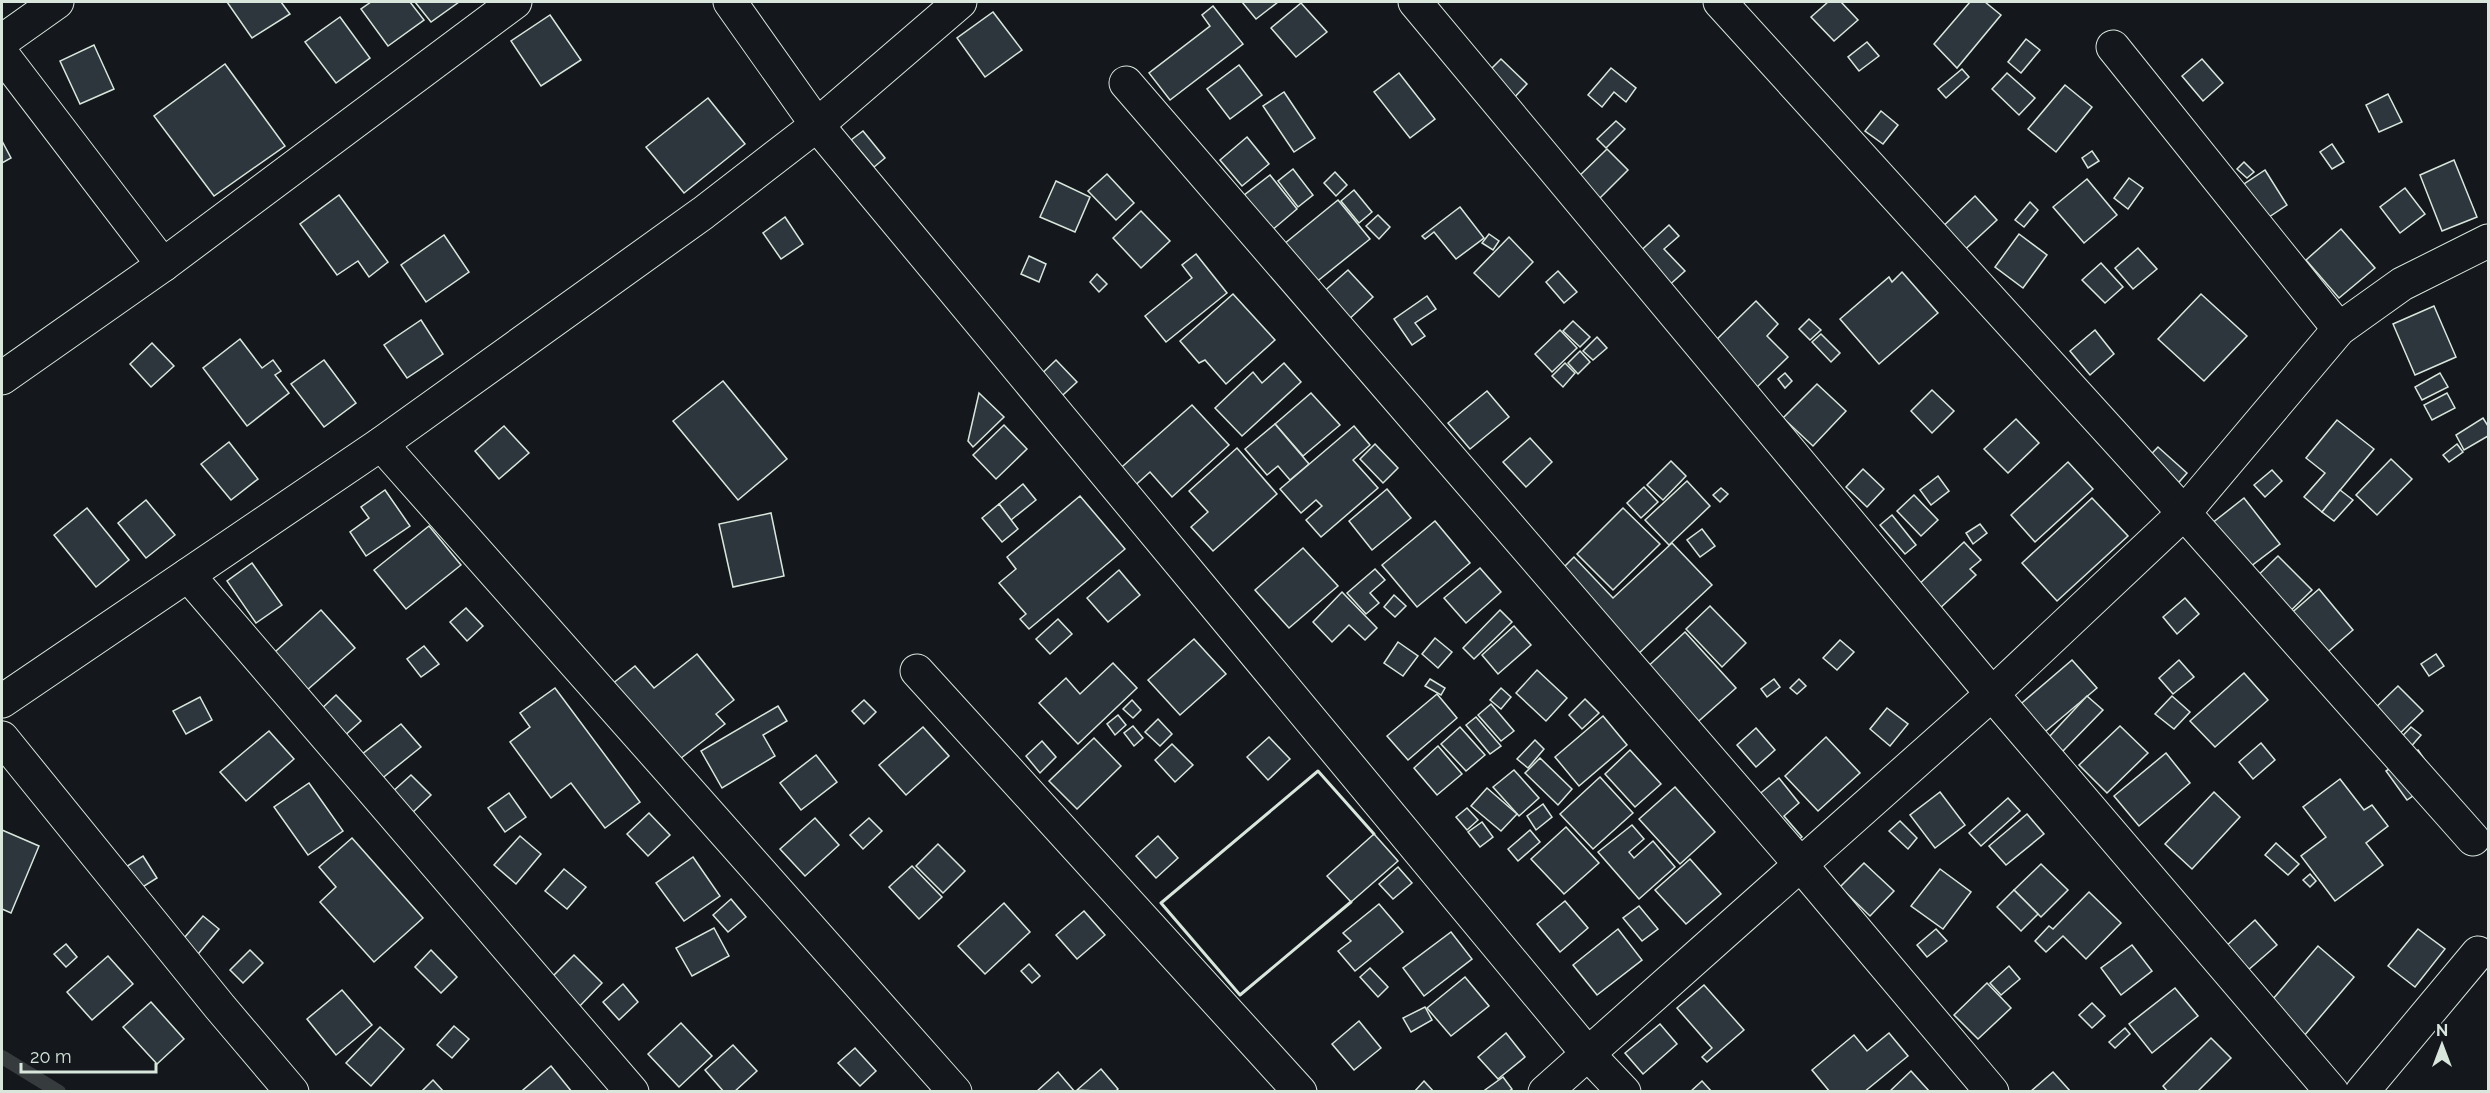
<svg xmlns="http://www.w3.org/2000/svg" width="2490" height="1093" viewBox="0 0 2490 1093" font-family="Raleway,sans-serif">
<rect width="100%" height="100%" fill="#14181c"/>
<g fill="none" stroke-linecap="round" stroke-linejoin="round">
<!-- stream -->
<polyline stroke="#363b3e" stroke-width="14" points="2,1057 59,1092"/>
</g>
<!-- building -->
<g fill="#2c363c" stroke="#d8e6dc" stroke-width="1.5">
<polygon points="227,2 281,2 290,14 252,38"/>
<polygon points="371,2 410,2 424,20 388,46 361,9"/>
<polygon points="415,2 459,2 431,22"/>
<polygon points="1242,2 1278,2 1256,19"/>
<polygon points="1828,2 1841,2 1858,20 1834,41 1811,17"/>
<polygon points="1970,2 1985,2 2001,15 1957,68 1934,44"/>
<polygon points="1301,3 1327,32 1296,57 1271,28"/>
<polygon points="1213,6 1243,44 1170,100 1149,73 1210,26 1202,15"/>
<polygon points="993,12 1022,50 985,77 957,38"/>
<polygon points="550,15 581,60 541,86 511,41"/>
<polygon points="340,17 370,58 336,83 305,42"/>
<polygon points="2026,39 2040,50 2021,73 2008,62"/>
<polygon points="1867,42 1879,56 1859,71 1848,57"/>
<polygon points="94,45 114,89 80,104 60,61"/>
<polygon points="1501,59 1527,84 1511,101 1484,76"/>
<polygon points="2202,59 2223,83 2203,101 2182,76"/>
<polygon points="225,64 285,146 214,196 154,116"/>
<polygon points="1239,65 1262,95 1230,119 1207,89"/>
<polygon points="1611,68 1636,88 1626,102 1614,92 1602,107 1588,95"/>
<polygon points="1962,69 1969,77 1946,98 1938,89"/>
<polygon points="1399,73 1435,119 1410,138 1374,92"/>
<polygon points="2007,73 2035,98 2019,115 1992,89"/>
<polygon points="2065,85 2092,107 2056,152 2028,129"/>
<polygon points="1284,92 1315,138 1294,152 1263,106"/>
<polygon points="2388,94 2402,122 2379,132 2366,105"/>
<polygon points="708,98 745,144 684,193 646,147"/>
<polygon points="1881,111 1898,125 1883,144 1865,131"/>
<polygon points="1616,121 1625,129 1606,148 1597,139"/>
<polygon points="863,131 885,158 874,167 851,140"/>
<polygon points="1247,137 1269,164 1242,186 1220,160"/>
<polygon points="2,141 11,158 2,163"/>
<polygon points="2332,144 2344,162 2332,169 2320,152"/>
<polygon points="1607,149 1628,170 1595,203 1574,181"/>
<polygon points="2092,151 2099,161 2088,168 2082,158"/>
<polygon points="2454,160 2477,217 2442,231 2420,175"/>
<polygon points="2244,162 2254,172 2247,178 2237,169"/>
<polygon points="1293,169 1313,195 1298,207 1278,181"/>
<polygon points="2265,170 2287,205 2266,219 2244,184"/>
<polygon points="1335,172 1347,185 1336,196 1324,183"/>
<polygon points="1107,174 1134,203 1116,220 1088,191"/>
<polygon points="1270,175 1297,209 1271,231 1243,196"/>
<polygon points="2129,178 2143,188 2128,209 2114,198"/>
<polygon points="2087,179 2117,215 2084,243 2053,207"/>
<polygon points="1056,181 1090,197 1075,232 1040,217"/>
<polygon points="2405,188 2425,214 2400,233 2380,207"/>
<polygon points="1354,190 1372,212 1359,223 1341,201"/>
<polygon points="339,195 388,262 369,277 358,261 337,275 300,224"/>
<polygon points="1975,196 1997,220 1958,256 1936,233"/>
<polygon points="1338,200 1370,239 1315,283 1284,244"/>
<polygon points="2030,202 2038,210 2024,227 2015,220"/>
<polygon points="1460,207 1484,238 1456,259 1434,232 1425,239 1422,236"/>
<polygon points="1141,211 1170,241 1141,268 1113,238"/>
<polygon points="1378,215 1390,227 1379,239 1366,226"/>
<polygon points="785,217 803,244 781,259 763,233"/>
<polygon points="1669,225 1679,236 1664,249 1685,271 1666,288 1636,255"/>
<polygon points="2341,229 2375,268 2339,298 2306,260"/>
<polygon points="1489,234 1499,241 1493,250 1482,243"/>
<polygon points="2019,234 2047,255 2023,288 1995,267"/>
<polygon points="444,235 469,272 426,302 401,265"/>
<polygon points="1509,237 1533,262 1499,297 1474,273"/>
<polygon points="2138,248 2157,269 2133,289 2115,268"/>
<polygon points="1196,254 1227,293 1166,342 1145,316 1192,278 1182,265"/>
<polygon points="1029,256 1046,264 1039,282 1021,274"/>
<polygon points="2101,263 2123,287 2105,303 2082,280"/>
<polygon points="1348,270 1373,297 1346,322 1320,295"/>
<polygon points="1558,271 1577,292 1564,303 1546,282"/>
<polygon points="1902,272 1938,313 1879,364 1840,319 1889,277 1892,282"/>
<polygon points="1097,274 1107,284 1099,292 1090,282"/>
<polygon points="1233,294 1275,340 1226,384 1205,360 1199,363 1180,341"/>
<polygon points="2201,294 2247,336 2204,381 2158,339"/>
<polygon points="1427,296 1436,309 1415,323 1425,336 1412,345 1394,319"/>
<polygon points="1756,301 1778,324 1767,336 1788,357 1753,391 1710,346"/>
<polygon points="2434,306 2456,357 2415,375 2393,324"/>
<polygon points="1809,319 1821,330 1810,340 1799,329"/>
<polygon points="421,320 443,354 407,378 384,345"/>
<polygon points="1573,321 1590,337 1580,347 1563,331"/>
<polygon points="1560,330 1577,348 1552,372 1535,354"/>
<polygon points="2095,330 2114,354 2090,375 2070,351"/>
<polygon points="1821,334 1840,353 1831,362 1812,342"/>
<polygon points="1597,337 1607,348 1593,360 1583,351"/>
<polygon points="240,339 262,368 273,360 281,371 275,375 289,393 247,426 203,368"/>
<polygon points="152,343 174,366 151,387 130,364"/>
<polygon points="1580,351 1590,362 1578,374 1568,363"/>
<polygon points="324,360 356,403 324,427 291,384"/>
<polygon points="1056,360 1077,382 1052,405 1031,384"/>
<polygon points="1284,363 1301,382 1242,436 1215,408 1253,372 1262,383"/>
<polygon points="1565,363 1575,373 1563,387 1552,376"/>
<polygon points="1785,373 1792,381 1785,388 1778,379"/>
<polygon points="2440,373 2448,387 2422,400 2415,387"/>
<polygon points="723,381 787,459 738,500 673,421"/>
<polygon points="1817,384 1846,411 1813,446 1783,418"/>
<polygon points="1932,390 1954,411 1932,433 1911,411"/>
<polygon points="1487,391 1509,417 1470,449 1448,423"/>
<polygon points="979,393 1004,417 973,447 968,441"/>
<polygon points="1311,393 1340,425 1303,456 1275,424"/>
<polygon points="2447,393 2455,408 2432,420 2424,405"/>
<polygon points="1192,405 1229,445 1172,497 1150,472 1130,490 1115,473"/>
<polygon points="2483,418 2488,426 2488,436 2464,450 2456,435"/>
<polygon points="2016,419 2039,443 2008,473 1984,449"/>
<polygon points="2337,420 2374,449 2322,512 2304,497 2325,473 2306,458"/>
<polygon points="1275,424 1309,464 1290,480 1278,466 1267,475 1245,449"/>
<polygon points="1004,425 1027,449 996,479 973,455"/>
<polygon points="504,426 529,453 499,479 475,451"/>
<polygon points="1354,426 1370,445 1353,460 1378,488 1321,537 1306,520 1322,506 1316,500 1301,513 1280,489"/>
<polygon points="1530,438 1552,462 1526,487 1503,462"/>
<polygon points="229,442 258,479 231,500 201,464"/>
<polygon points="1375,444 1398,468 1383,483 1360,459"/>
<polygon points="2457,444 2463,452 2449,462 2443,455"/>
<polygon points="2158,447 2187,473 2166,497 2136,470"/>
<polygon points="1237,448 1277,494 1213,551 1191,527 1208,512 1189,491"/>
<polygon points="2391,459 2412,479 2377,515 2356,495"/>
<polygon points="1671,461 1686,476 1663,500 1647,485"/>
<polygon points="2068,462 2093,489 2035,542 2011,515"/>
<polygon points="1863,469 1884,489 1867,507 1846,487"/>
<polygon points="2272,470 2282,481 2265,497 2254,485"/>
<polygon points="1938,476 1949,491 1931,505 1920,490"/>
<polygon points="1687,481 1710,506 1669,545 1645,520"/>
<polygon points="1023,484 1036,500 1011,520 999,504"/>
<polygon points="1644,487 1658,502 1641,518 1627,503"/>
<polygon points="1721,488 1728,494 1720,502 1713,495"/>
<polygon points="1387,489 1411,518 1372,550 1349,521"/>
<polygon points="385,490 410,526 366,556 350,532 369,518 361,507"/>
<polygon points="2340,490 2353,500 2334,521 2322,512"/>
<polygon points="1914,495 1938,520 1921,536 1897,511"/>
<polygon points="1080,496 1125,549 1029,629 1020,619 1026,614 999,583 1016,569 1007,557"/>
<polygon points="2092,498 2128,536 2057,601 2022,563"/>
<polygon points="2244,498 2280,544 2238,576 2202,531"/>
<polygon points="146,500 175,535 146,558 118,523"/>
<polygon points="999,504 1018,529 1002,542 982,518"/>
<polygon points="87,508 129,560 96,587 54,535"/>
<polygon points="1623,508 1660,544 1613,590 1577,554"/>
<polygon points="771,513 784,576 733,587 719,524"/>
<polygon points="1892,515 1916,545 1905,554 1880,525"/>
<polygon points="1435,521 1470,563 1417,607 1382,565"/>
<polygon points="1980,524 1987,533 1973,544 1966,533"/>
<polygon points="429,526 461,565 406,609 374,570"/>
<polygon points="1702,529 1715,546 1700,557 1687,540"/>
<polygon points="1964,542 1981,560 1970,569 1976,575 1938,610 1916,587"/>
<polygon points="1672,543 1712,585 1636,656 1558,573 1574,557 1613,598"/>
<polygon points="1303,548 1338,586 1289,628 1255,590"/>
<polygon points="2278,556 2312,590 2280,621 2246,587"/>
<polygon points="252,563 282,605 256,623 227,581"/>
<polygon points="1480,568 1501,592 1466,623 1444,598"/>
<polygon points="1375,569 1385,580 1370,593 1379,603 1366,614 1347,593"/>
<polygon points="1119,570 1140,595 1108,622 1087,598"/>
<polygon points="2319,589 2353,630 2315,663 2280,623"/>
<polygon points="1342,592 1377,628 1365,640 1349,625 1332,642 1313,622"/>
<polygon points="1394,595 1406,606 1395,617 1384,607"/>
<polygon points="2185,598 2199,614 2177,634 2163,617"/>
<polygon points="1710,606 1746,643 1722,667 1686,629"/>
<polygon points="466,608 483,626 467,641 450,622"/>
<polygon points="321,610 355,648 298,698 265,661"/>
<polygon points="1500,610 1512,622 1474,659 1463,648"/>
<polygon points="1058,619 1072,634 1050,654 1036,639"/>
<polygon points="1514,626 1531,645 1498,674 1482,655"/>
<polygon points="1685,632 1736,688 1692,727 1642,672"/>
<polygon points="1435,638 1452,652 1438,668 1422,654"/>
<polygon points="1194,639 1226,674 1180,715 1148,680"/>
<polygon points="1840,640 1854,652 1837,670 1823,658"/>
<polygon points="1398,642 1418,656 1403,676 1384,663"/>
<polygon points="424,646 439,664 421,677 407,659"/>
<polygon points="697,654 734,700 716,714 725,724 676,762 612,684 635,666 654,688"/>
<polygon points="2436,654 2444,666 2429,676 2421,664"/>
<polygon points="2072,660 2097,688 2040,736 2016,708"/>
<polygon points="2179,660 2194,677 2173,694 2159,678"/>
<polygon points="1113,663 1137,688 1078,744 1039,703 1066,678 1080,694"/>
<polygon points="1537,670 1567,698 1546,721 1516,693"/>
<polygon points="2244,673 2268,700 2215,747 2190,721"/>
<polygon points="1430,679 1445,688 1441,695 1425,686"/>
<polygon points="1774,679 1780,687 1767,697 1761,689"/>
<polygon points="1799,679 1806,686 1797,694 1790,688"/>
<polygon points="2398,686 2423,711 2392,741 2367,716"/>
<polygon points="555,688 640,802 605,828 571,783 551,798 510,742 530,727 520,713"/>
<polygon points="1501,688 1511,697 1501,709 1490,700"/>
<polygon points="1437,694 1457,718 1408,760 1387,736"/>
<polygon points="336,695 361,721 342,738 318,712"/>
<polygon points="2087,696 2103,710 2063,751 2048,738"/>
<polygon points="2172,696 2190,712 2174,729 2155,714"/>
<polygon points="200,697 212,720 186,734 173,711"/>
<polygon points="1585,699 1599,713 1582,729 1569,715"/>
<polygon points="864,700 876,712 864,724 852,711"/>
<polygon points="1132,700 1141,710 1133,718 1123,709"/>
<polygon points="1491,704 1514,731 1501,741 1478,715"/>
<polygon points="778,706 787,721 763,735 775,756 722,788 701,751"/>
<polygon points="1887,708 1908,724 1890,746 1870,729"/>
<polygon points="1118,715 1126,725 1115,735 1107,724"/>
<polygon points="1603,716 1627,745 1579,786 1555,757"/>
<polygon points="1476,717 1501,746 1490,754 1466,725"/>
<polygon points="1158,719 1172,734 1160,746 1145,732"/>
<polygon points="401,724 421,747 380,780 361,755"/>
<polygon points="1133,726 1143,738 1134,746 1124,733"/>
<polygon points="2120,726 2148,753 2107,793 2079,765"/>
<polygon points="923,727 949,756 906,795 879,765"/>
<polygon points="1460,727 1485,755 1466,771 1441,744"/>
<polygon points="2411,727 2421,735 2402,757 2391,748"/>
<polygon points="1756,728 1775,750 1756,767 1737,745"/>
<polygon points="269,731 294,759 246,801 220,772"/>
<polygon points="1269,737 1290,759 1268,780 1247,757"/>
<polygon points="1826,737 1860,773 1818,811 1785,776"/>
<polygon points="1094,738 1121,766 1077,809 1049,781"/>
<polygon points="1535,740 1544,749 1528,768 1517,759"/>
<polygon points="1042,741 1056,757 1040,773 1026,756"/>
<polygon points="2261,743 2275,760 2253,779 2239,762"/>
<polygon points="1172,744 1193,765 1175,782 1155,760"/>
<polygon points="1438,746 1462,774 1437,795 1414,768"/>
<polygon points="1630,750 1661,784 1635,807 1605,774"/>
<polygon points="2418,750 2438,779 2407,800 2386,771"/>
<polygon points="2166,753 2190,783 2139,826 2114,796"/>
<polygon points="816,755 837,782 801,810 780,783"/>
<polygon points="1540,758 1572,789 1558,805 1525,773"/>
<polygon points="1514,770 1539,798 1519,816 1493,787"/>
<polygon points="411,775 431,795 411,814 391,793"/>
<polygon points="1600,777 1633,813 1593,849 1560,814"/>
<polygon points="1779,778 1799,803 1784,816 1802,837 1784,851 1746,805"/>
<polygon points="2340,779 2364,810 2372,805 2388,826 2366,843 2383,865 2335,901 2301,856 2326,837 2303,807"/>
<polygon points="309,783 343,831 308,855 274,807"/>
<polygon points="1675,787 1715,832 1680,864 1639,819"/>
<polygon points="1487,788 1517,814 1501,831 1471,806"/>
<polygon points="1940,792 1965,825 1935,848 1910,815"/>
<polygon points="2214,792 2240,817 2192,869 2165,844"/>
<polygon points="509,793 526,817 505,832 488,808"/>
<polygon points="2008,798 2020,811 1981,846 1969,833"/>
<polygon points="1543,804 1552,817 1536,830 1527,816"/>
<polygon points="1467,808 1478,820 1467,830 1456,817"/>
<polygon points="649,813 670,835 648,856 627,834"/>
<polygon points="2027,814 2044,834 2006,865 1989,846"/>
<polygon points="815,818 839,845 805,876 780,849"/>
<polygon points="869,818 882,831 863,849 850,835"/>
<polygon points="1900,821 1917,838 1908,849 1889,831"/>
<polygon points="1482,822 1493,837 1480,847 1468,832"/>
<polygon points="1632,825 1644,839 1629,852 1634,858 1653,841 1675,867 1639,899 1598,852"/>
<polygon points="1566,827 1599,863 1564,894 1531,859"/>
<polygon points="2,830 39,846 11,913 2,909"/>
<polygon points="1530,830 1540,842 1518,861 1508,849"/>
<polygon points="1374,834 1398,861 1351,902 1327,876"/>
<polygon points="520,836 541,854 516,884 494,865"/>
<polygon points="1158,836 1178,858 1156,878 1136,856"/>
<polygon points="352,838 423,918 374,962 320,902 336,887 319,867"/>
<polygon points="2276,843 2299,864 2288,875 2265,855"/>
<polygon points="938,844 965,871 943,893 916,866"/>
<polygon points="143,856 157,878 133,893 118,872"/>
<polygon points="693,857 720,896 684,921 656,883"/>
<polygon points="1690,859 1721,894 1686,924 1655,890"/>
<polygon points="1864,863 1894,891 1870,916 1840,887"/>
<polygon points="2041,864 2068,890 2041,917 2014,890"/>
<polygon points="912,866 942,897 919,919 889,887"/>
<polygon points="1398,867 1412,883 1393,899 1379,884"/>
<polygon points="564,869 586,887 567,909 545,891"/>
<polygon points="1940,869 1971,892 1943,929 1911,906"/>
<polygon points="2310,874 2316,881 2310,887 2303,880"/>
<polygon points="2014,890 2038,914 2021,931 1997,907"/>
<polygon points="2089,892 2121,923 2086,959 2063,936 2046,952 2035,941 2049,926 2053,929"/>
<polygon points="731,899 746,917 728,932 713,915"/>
<polygon points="1565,901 1588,928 1560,952 1537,924"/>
<polygon points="1004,903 1030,932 985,974 958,946"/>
<polygon points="1379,904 1403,932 1355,971 1338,951 1351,941 1343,933"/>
<polygon points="1639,906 1658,929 1642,941 1623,918"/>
<polygon points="1084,911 1105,935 1077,959 1056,935"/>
<polygon points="203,916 219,929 194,959 178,945"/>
<polygon points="2255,920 2277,945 2247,971 2225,947"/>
<polygon points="714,928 729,956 692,976 676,948"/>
<polygon points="1618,929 1642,960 1597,995 1573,965"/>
<polygon points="1936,929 1947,941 1927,957 1917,945"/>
<polygon points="2418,929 2445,949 2415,987 2388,966"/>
<polygon points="1451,932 1472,959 1424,996 1403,968"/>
<polygon points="66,944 77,957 66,967 54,954"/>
<polygon points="2132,945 2152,971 2121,995 2101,968"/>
<polygon points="2318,946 2354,977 2304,1036 2267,1006"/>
<polygon points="250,950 263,963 243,983 230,970"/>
<polygon points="431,950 457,977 441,993 415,967"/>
<polygon points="574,955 602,983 575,1011 546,983"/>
<polygon points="108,956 133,984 92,1020 67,992"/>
<polygon points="1029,964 1040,976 1032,983 1021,971"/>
<polygon points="2009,966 2020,979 2001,995 1990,983"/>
<polygon points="1370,968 1388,987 1378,997 1360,977"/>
<polygon points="1465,977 1489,1006 1451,1036 1427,1008"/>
<polygon points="1987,983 2011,1008 1978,1039 1954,1015"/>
<polygon points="623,984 638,1002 619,1020 603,1002"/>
<polygon points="1704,985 1744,1030 1707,1062 1702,1057 1712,1048 1677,1008"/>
<polygon points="2175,988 2198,1016 2152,1053 2129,1024"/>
<polygon points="342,990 372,1025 336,1055 307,1019"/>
<polygon points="151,1002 184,1039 157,1064 123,1027"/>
<polygon points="2092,1003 2105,1016 2092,1028 2079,1015"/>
<polygon points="1425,1007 1432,1020 1411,1032 1403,1018"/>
<polygon points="1359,1021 1381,1048 1354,1070 1332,1044"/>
<polygon points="681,1023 712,1056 679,1087 648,1054"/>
<polygon points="1660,1024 1677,1044 1643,1074 1625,1053"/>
<polygon points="454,1026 469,1039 452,1058 437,1045"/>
<polygon points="380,1027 404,1049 371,1086 346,1063"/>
<polygon points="2125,1028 2130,1034 2115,1048 2109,1042"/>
<polygon points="1506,1033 1525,1057 1498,1079 1478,1057"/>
<polygon points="1889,1033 1908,1056 1864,1092 1830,1092 1812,1070 1854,1035 1867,1051"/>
<polygon points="2211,1038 2231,1058 2197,1092 2168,1092 2163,1086"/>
<polygon points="733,1045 757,1071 734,1092 724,1092 705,1070"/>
<polygon points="855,1048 876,1071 860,1086 838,1063"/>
<polygon points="551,1066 572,1092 524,1092 523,1090"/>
<polygon points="1101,1069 1118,1089 1115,1092 1077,1090"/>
<polygon points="1911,1071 1930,1092 1889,1092"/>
<polygon points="1058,1072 1075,1092 1036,1092"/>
<polygon points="2053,1072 2071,1092 2030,1092"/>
<polygon points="1503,1077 1512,1089 1508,1092 1486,1092 1485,1090"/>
<polygon points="433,1080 444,1092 421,1092"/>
<polygon points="1424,1081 1434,1092 1414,1092"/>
<polygon points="1702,1081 1712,1092 1690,1092"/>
</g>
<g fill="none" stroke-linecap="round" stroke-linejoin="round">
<defs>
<g id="minor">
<polyline points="730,2 817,125 1588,1054 1624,1092"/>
<polyline points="1415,2 1992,694 2332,1092"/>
<polyline points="1720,2 2184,513 2473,839"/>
<polyline points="2,41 57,2"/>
<polyline points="2113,47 2339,329"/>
<polyline points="2,54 163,265"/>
<polyline points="1126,83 1800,864 1992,1092"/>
<polyline points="2,378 163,265 515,2"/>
<polyline points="381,444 955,1092"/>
<polyline points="188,575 632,1092"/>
<polyline points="917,671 1300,1092"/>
<polyline points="2,701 381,444 703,213 817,125 960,2"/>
<polyline points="2,738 220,1007 292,1092"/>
<polyline points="1545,1092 1992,694 2184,513 2339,329 2402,284 2488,241"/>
<polyline points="2362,1092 2478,953"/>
</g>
</defs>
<!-- minor casing -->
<use href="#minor" stroke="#d8e6dc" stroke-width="35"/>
<!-- minor -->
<use href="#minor" stroke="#14181c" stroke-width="33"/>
<!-- wall -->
<polyline stroke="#d8e6dc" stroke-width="3" points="1351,902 1240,995 1161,903 1318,771 1374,834"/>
</g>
<!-- border -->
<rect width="2490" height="1093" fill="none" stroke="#d8e6dc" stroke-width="6"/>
<!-- north arrow -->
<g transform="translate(2442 1045)" stroke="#14181c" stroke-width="4.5" paint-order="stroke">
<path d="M0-4.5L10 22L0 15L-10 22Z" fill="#d8e6dc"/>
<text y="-9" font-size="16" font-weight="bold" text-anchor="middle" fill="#d8e6dc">N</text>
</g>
<!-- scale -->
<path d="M21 1063v9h135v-9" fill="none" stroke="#d8e6dc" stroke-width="3"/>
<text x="30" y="1063" font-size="18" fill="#d8e6dc" stroke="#14181c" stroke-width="4.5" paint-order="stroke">20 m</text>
</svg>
